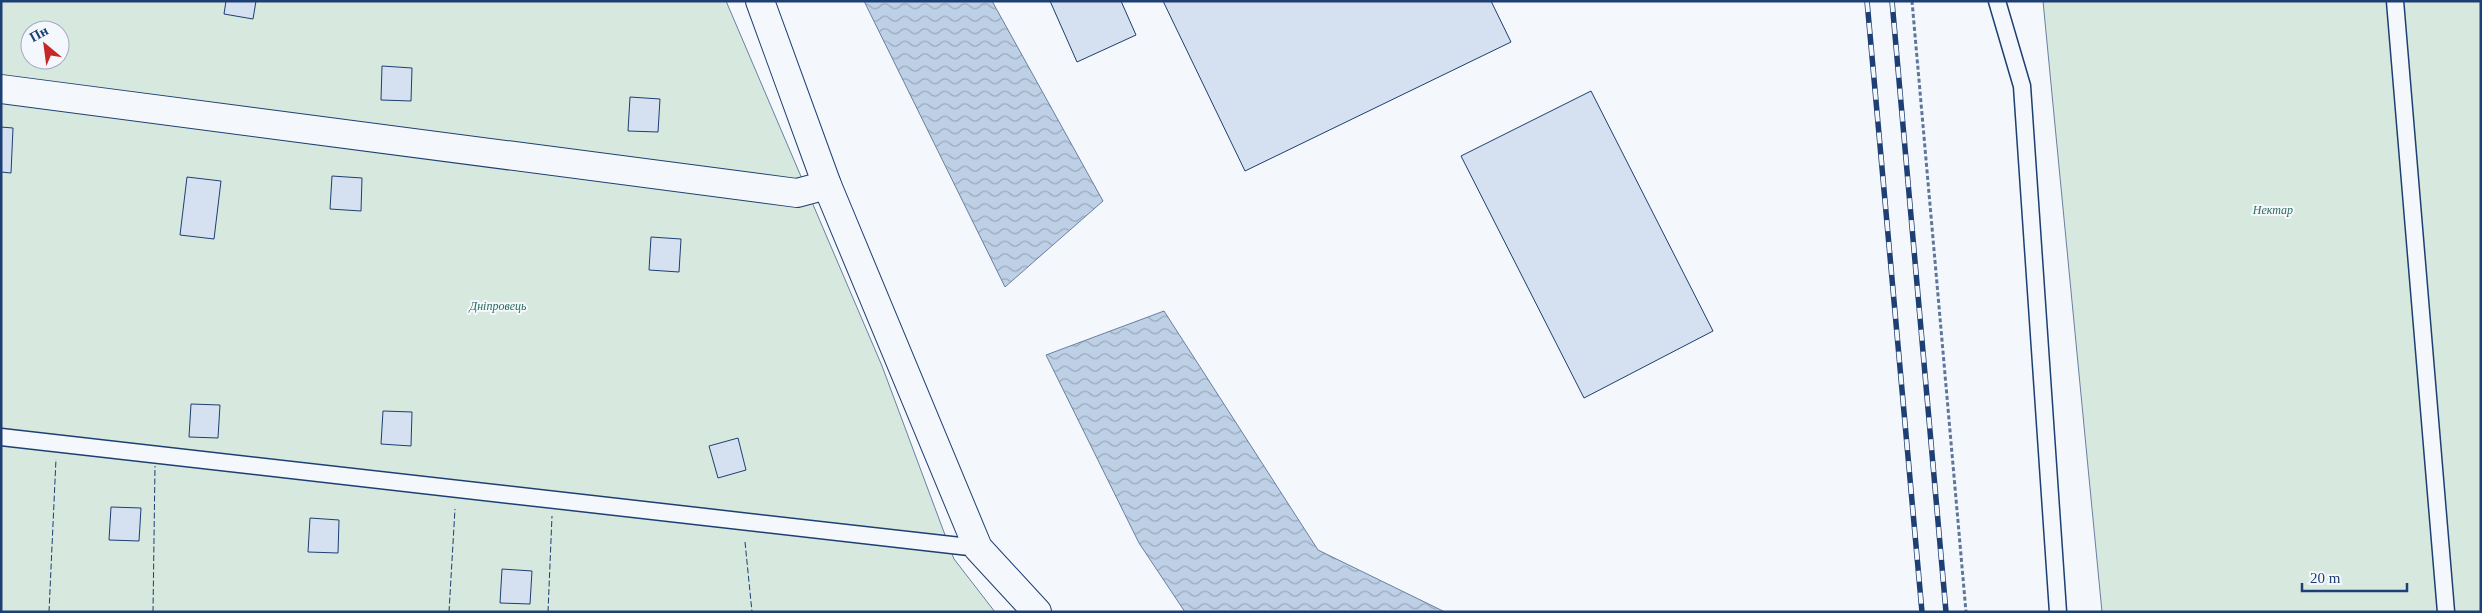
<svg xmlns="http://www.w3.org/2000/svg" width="2482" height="613" viewBox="0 0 2482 613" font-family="Georgia,serif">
<defs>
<pattern id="water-waves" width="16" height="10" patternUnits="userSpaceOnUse" patternTransform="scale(1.25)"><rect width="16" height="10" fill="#bed0e5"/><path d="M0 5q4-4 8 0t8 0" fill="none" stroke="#9aaabe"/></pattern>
</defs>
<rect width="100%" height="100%" fill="#f4f7fb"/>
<!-- green -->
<g fill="#d7e8df" stroke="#687fa3" fill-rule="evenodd">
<path d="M1,1H726L882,366L954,559L995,612H1ZM30,30H60V60H30Z"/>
<polygon points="2043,1 2481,1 2481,612 2102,612"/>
</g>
<!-- water -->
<g fill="url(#water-waves)" stroke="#687fa3">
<polygon points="864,1 992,1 1103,201 1005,287"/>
<polygon points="1164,311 1318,550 1445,612 1185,612 1139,543 1046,355"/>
</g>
<!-- building -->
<g fill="#d5e0f0" stroke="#1d3f73">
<polygon points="226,1 256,1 253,19 224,14"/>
<polygon points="1050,1 1121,1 1136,35 1077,62"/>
<polygon points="1163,1 1491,1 1511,42 1245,171"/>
<polygon points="382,66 412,68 411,101 381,100"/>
<polygon points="1591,91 1713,331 1584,398 1461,156"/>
<polygon points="630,97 660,99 658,132 628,131"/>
<polygon points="1,127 13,128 11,173 1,172"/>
<polygon points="332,176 362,178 361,211 330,209"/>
<polygon points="187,177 221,181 214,239 180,235"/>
<polygon points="651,237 681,239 679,272 649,270"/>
<polygon points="191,404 220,405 218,438 189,437"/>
<polygon points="383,411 412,412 411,446 381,444"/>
<polygon points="738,438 746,470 718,478 709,446"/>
<polygon points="111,507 141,508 139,541 109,540"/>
<polygon points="310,518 339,520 338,553 308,552"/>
<polygon points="502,569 532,571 530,604 500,603"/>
</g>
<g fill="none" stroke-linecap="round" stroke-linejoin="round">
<defs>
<g id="service">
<polyline points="1997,1 2022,86 2058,612"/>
<polyline points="2395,1 2446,612"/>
<polyline points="1,437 978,548"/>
</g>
<g id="minor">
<polyline points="760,1 827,185 978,548 1037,612"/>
<polyline points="1,89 797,193 827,185"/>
</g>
</defs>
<!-- service casing -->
<use href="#service" stroke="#1d3f73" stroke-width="19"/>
<!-- minor casing -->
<use href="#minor" stroke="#1d3f73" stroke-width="30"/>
<!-- path -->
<polyline stroke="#5e769c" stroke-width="3" stroke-dasharray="4 2.5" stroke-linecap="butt" points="1912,1 1966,612"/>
<!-- service -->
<use href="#service" stroke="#f4f7fb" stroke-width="16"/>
<!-- minor -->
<use href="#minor" stroke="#f4f7fb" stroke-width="28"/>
<defs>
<g id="rail">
<polyline points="1867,1 1922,612"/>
<polyline points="1892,1 1946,612"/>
</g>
</defs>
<!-- rail casing -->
<use href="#rail" stroke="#1d3f73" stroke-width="5.5"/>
<!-- rail -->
<use href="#rail" stroke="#f4f7fb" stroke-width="4" stroke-dasharray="11" stroke-linecap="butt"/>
<!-- fence -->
<g stroke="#1d3f73" stroke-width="1" stroke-dasharray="6 2.5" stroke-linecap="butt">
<polyline points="745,542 752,612"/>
<polyline points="49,612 56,459"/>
<polyline points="153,612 155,466"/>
<polyline points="449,612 455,509"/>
<polyline points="548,612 552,516"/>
</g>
</g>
<g text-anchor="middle" stroke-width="4" stroke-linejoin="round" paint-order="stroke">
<!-- park labels -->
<g font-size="12" font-style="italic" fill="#2c6c60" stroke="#f4f7fb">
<text x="2273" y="214">Нектар</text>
<text x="498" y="310">Дніпровець</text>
</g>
</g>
<!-- border -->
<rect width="2482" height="613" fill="none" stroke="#1d3f73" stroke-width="5"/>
<!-- north arrow -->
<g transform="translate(45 45) rotate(331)"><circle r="24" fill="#f4f7fb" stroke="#9eadc5"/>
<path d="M0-4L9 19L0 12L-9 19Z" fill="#c62828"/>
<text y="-8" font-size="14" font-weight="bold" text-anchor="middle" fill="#1d3f73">Пн</text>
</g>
<!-- scale -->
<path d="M2302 583v8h105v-8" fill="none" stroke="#1d3f73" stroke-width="2.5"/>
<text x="2310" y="583" font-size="15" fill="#1d3f73" stroke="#f4f7fb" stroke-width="4" paint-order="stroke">20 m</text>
</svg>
